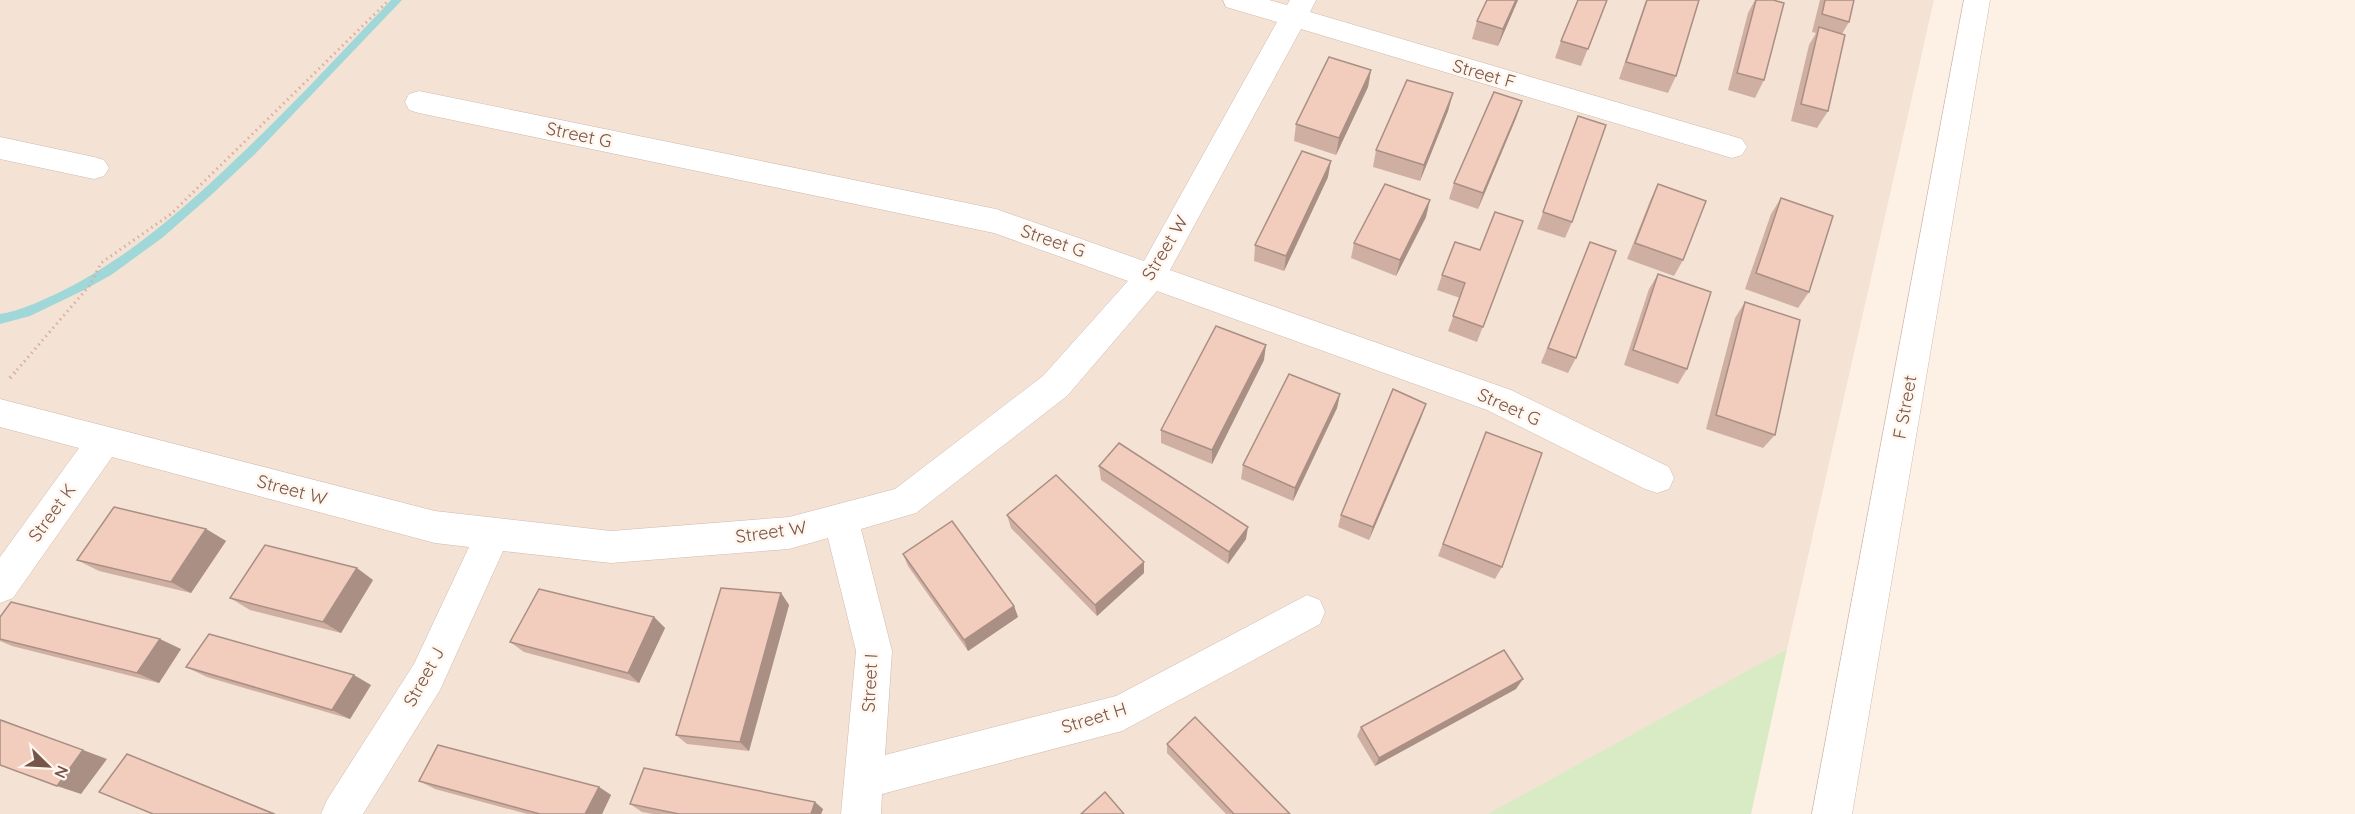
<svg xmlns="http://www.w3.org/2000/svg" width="2355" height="814" viewBox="0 0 2355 814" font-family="Quicksand,sans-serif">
<rect width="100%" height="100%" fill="#fdf1e6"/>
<!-- residential -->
<polygon fill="#f4e2d4" points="0,0 1934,0 1787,649 1491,814 0,814"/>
<!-- green -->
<polygon fill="#d9ebc4" points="1787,649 1751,814 1488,814"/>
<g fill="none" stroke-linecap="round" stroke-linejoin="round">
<!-- stream -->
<path fill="#a0d7d9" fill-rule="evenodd" d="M391,0H402L255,154L209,197L162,238L111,275L84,290L30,316L0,324V314C21,311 40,301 60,292C127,259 184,209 238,157C291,107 341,53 391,0Z"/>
<defs>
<g id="minor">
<polygon points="1223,0 1269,0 1287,5 1290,0 1316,0 1310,12 1742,139 1747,147 1742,155 1732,158 1301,29 1170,270 1511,390 1669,467 1674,478 1669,489 1657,493 1645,489 1487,410 1157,291 1067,396 916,513 861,529 892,651 885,755 1116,696 1307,595 1320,600 1325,612 1320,624 1122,731 882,794 881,814 841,814 856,651 828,538 789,549 611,563 503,551 440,690 363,814 321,814 327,800 414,664 469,547 435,543 112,457 13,598 0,603 0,557 79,448 0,427 0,399 435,511 611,531 789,517 895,489 1043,376 1128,281 994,233 419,113 409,110 405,102 409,94 419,91 996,209 1144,261 1277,22 1226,7"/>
<polygon points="0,137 94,157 104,160 109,168 104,176 94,179 0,159"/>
</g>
<polygon id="tertiary" points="1964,0 1990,0 1852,814 1812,814"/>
</defs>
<!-- minor casing -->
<use href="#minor" stroke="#d1baae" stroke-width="1"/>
<!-- tertiary casing -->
<use href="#tertiary" stroke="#d1baae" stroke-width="1"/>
<!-- path-far1 -->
<polyline stroke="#d8afa0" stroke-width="3" stroke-dasharray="1.5 4" stroke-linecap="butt" points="17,370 90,285 101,263 171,214 389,0"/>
<!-- path -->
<polyline stroke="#d8afa0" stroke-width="4" stroke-dasharray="1.5 4.5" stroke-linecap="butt" points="10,378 18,369"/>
<!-- minor -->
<use href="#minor" fill="#fff" fill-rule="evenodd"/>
<!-- tertiary -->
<use href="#tertiary" fill="#fff" fill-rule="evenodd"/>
</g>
<!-- wall -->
<g fill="#d0afa3">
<polygon points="1487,0 1518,0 1498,46 1472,39 1477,21"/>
<polygon points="1607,0 1581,66 1555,58 1561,41"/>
<polygon points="1646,0 1699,0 1676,76 1668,93 1619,79"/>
<polygon points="1755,0 1773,0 1764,80 1755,98 1728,90 1748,13"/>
<polygon points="1820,0 1854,0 1849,22 1842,34 1828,111 1817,128 1791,121 1809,45 1816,33 1812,32"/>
<polygon points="1371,70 1368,87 1336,155 1294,141 1296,124"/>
<polygon points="1453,93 1448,111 1420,181 1373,167 1376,150"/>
<polygon points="1522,101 1516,118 1478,209 1449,199 1454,183"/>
<polygon points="1572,133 1572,222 1565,238 1537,229"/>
<polygon points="1328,177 1284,271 1254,261 1255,245"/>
<polygon points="1658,184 1683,260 1674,276 1627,259 1650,201"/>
<polygon points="1781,198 1809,292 1798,308 1745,289 1771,214"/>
<polygon points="1426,217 1396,276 1351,258 1354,243"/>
<polygon points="1523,221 1477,342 1448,331 1460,298 1437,290 1442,275 1480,250"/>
<polygon points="1590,242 1576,358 1568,373 1541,363"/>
<polygon points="1658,274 1687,369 1678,384 1624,365 1649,289"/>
<polygon points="1745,302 1775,435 1763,448 1706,429 1735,318"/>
<polygon points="1264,360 1212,464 1161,443 1161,430"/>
<polygon points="1340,394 1337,408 1293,501 1241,479 1243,465"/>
<polygon points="1421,418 1369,540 1338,527 1341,515"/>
<polygon points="1486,432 1502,567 1495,579 1438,556"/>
<polygon points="1099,466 1246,539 1228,564 1101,480"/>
<polygon points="1007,515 1144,573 1097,616 1011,528"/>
<polygon points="206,529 226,541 191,593 99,571 77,560"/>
<polygon points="903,554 1014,606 1018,617 968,651 908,566"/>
<polygon points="373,580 341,633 250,610 230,598"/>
<polygon points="781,593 789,605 749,751 687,744 676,735"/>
<polygon points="0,617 181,649 159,683 12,646 0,641"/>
<polygon points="654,617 665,628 639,683 524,652 510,642"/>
<polygon points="186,667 371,685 350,719 207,677"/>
<polygon points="1516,689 1375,766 1357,736 1361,727"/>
<polygon points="1167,744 1290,814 1226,814 1167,753"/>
<polygon points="419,781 599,787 611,795 602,814 527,814 435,789"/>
<polygon points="630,804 823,809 821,814 653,814 642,812"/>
</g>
<!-- shaded-wall -->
<g fill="#a98f84">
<polygon points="1516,0 1518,0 1498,46 1503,29"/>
<polygon points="1371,70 1368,87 1336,155 1339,138"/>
<polygon points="1453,93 1448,111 1420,181 1424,165"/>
<polygon points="1522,101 1516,118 1478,209 1483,193"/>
<polygon points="1331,161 1328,177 1284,271 1286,256"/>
<polygon points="1430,200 1426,217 1396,276 1400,260"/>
<polygon points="1266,345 1264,360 1212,464 1212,450"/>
<polygon points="1340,394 1337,408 1293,501 1295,488"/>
<polygon points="1426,404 1421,418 1369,540 1373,527"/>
<polygon points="1248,527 1246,539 1228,564 1229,552"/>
<polygon points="206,529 226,541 191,593 171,582"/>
<polygon points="1144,562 1144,573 1097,616 1095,605"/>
<polygon points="357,568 373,580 341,633 323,622"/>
<polygon points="781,593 789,605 749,751 740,742"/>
<polygon points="1014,606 1018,617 968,651 964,640"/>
<polygon points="654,617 665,628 639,683 628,673"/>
<polygon points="160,639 181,649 159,683 137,673"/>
<polygon points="354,675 371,685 350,719 332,710"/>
<polygon points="1523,679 1516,689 1375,766 1379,758"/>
<polygon points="0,719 107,759 81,794 57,786"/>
<polygon points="127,754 150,763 276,814 273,814"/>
<polygon points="599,787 611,795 602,814 585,814"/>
<polygon points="815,802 823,809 821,814 811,814"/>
</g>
<!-- building -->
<g fill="#f2ccbd" stroke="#a98f84" stroke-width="1.5">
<polygon points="1487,0 1516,0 1503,29 1477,21"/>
<polygon points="1578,0 1607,0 1588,49 1561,41"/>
<polygon points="1647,0 1699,0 1676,76 1626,62"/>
<polygon points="1756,0 1773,0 1784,3 1764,80 1737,73"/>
<polygon points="1825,0 1854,0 1849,22 1822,14"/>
<polygon points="1819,27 1845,35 1828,111 1801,104"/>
<polygon points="1329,57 1371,70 1339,138 1296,124"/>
<polygon points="1407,80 1453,93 1424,165 1376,150"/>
<polygon points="1494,92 1522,101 1483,193 1454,183"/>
<polygon points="1578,116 1606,125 1572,222 1543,212"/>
<polygon points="1302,151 1331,161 1286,256 1255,245"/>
<polygon points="1385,184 1430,200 1400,260 1354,243"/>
<polygon points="1658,184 1706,201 1683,260 1635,243"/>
<polygon points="1781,198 1833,216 1809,292 1756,273"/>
<polygon points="1495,212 1523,221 1483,327 1453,316 1465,283 1442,275 1455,242 1480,250"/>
<polygon points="1590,242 1616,251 1576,358 1548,348"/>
<polygon points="1658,274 1711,292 1687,369 1633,350"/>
<polygon points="1745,302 1800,320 1775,435 1716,415"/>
<polygon points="1216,326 1266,345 1212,450 1161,430"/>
<polygon points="1289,374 1340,394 1295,488 1243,465"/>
<polygon points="1393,389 1426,404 1373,527 1341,515"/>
<polygon points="1486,432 1542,453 1502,567 1443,544"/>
<polygon points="1119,443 1248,527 1229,552 1099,466"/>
<polygon points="1056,475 1144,562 1095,605 1007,515"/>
<polygon points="114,507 206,529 171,582 77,560"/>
<polygon points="952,521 1014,606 964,640 903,554"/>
<polygon points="265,545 357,568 323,622 230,598"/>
<polygon points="721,588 781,593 740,742 676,735"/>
<polygon points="539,589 654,617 628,673 510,642"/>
<polygon points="11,602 160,639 137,673 0,639 0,617"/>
<polygon points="209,634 354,675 332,710 186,667"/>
<polygon points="1504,650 1523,679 1379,758 1361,727"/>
<polygon points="1195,717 1290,814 1234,814 1167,744"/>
<polygon points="0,720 83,750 57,786 0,765"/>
<polygon points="438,745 599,787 585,814 540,814 419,781"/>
<polygon points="127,754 274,814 153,814 99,792"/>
<polygon points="644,768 815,802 811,814 679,814 630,804"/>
<polygon points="1105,792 1124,814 1081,814"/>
</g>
<g text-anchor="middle" stroke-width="5" stroke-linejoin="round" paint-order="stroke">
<!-- street labels -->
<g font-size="18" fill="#77544a" stroke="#fff6ed">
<text transform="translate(1484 74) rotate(16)" y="6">Street F</text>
<text transform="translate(579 135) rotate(12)" y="6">Street G</text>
<text transform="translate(1053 241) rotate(19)" y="6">Street G</text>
<text transform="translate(1165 248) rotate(-59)" y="6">Street W</text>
<text transform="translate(1509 407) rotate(24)" y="6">Street G</text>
<text transform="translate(1905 407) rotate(-80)" y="6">F Street</text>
<text transform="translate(292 490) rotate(15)" y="6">Street W</text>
<text transform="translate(52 513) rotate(-54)" y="6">Street K</text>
<text transform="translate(771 532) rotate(-8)" y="6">Street W</text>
<text transform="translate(424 677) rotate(-61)" y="6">Street J</text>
<text transform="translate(870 683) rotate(-87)" y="6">Street I</text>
<text transform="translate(1094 718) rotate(-17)" y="6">Street H</text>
</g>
</g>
<!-- north arrow -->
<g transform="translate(48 766) rotate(114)" stroke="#fff6ed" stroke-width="4.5" paint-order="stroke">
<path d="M0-4.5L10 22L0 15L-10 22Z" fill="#77544a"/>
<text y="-9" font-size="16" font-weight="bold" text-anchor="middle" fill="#77544a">N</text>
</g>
</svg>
